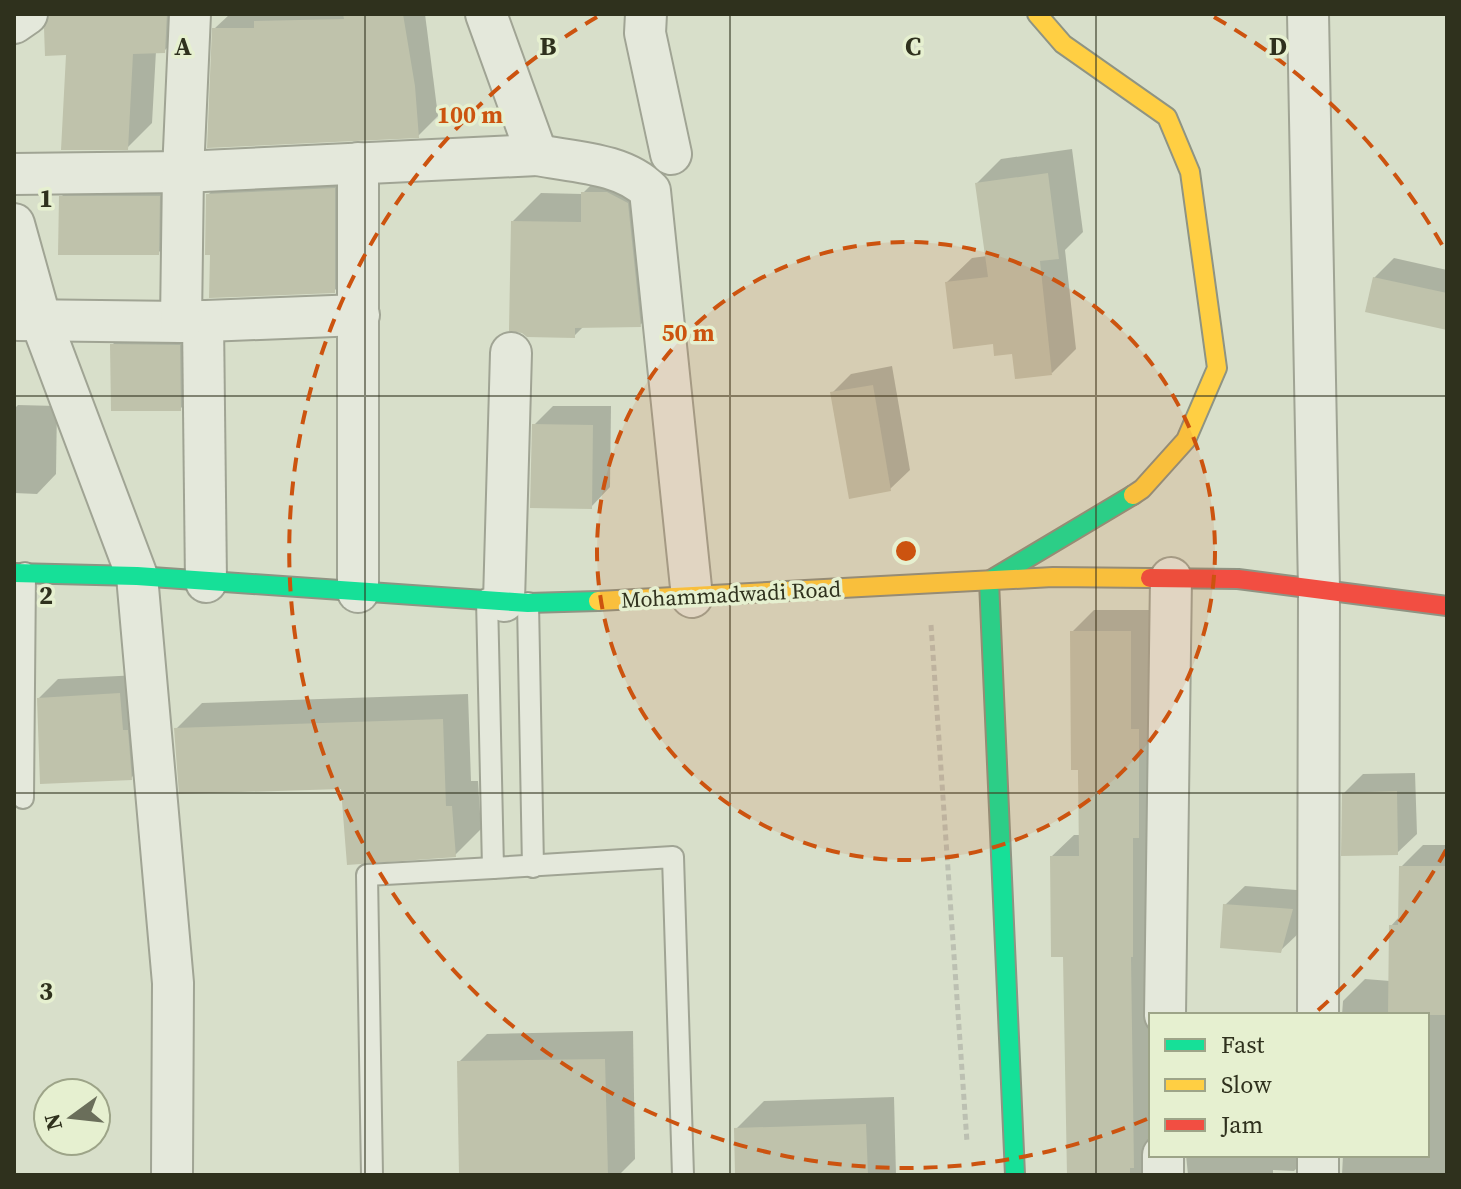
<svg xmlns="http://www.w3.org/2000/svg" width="1461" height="1189" viewBox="0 0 1461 1189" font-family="'Source Serif 4',serif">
<rect width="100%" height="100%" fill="#d8dfca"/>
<!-- shadow -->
<g fill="#0003">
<polygon points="50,14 190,14 189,26 164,51 156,51 152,123 127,148 68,53"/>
<polygon points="230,14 425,14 438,116 418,136 214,29"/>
<polygon points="1072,149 1083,232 1065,250 1076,349 1052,373 995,342 947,282 972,258 987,256 977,183 1001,159"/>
<polygon points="363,160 362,263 334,291 212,253 208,195 236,166"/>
<polygon points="611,165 656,174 668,297 640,325 584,326 574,336 513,221 541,193 582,194"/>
<polygon points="178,177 177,234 158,253 61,197 80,178"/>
<polygon points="1394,258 1447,270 1447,328 1374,278"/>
<polygon points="131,326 199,326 200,389 180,409 112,345"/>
<polygon points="892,366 910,470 890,489 832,393 851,374"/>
<polygon points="18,405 57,406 56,474 37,494 14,493 14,409"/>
<polygon points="553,406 611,406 610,487 591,507 534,425"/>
<polygon points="1094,610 1152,610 1151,1155 1178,1175 1069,1175 1065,955 1052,856 1074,835 1081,835 1072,632"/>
<polygon points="139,675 150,758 131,778 39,698 58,679"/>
<polygon points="468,694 471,781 478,781 481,829 455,855 342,787 176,729 202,703"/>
<polygon points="1415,773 1417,834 1397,853 1344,793 1363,774"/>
<polygon points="1423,845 1447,845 1447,1175 1342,1175 1343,1155 1427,1155 1427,1015 1342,1015 1343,1001 1365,979 1390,981 1391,926 1400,916 1401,867"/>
<polygon points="1245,886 1310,891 1300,932 1280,951 1225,905"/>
<polygon points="633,1031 635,1159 619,1175 461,1175 459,1062 487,1034"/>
<polygon points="894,1097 896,1175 737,1175 736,1129 764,1101"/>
<polygon points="1186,1155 1310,1155 1294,1171 1273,1170 1273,1175 1188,1175"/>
</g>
<!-- building -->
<g fill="#bfc2ab">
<polygon points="50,14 167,14 165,53 133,54 128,150 61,150 66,55 45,56 44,28"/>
<polygon points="343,14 403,14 415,86 419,138 207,148 212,28 254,28 254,21 344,19"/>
<polygon points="1048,173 1059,259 1040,261 1052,375 1015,379 1012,354 994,356 993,344 953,349 945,282 988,277 975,183"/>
<polygon points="335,188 335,293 209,298 210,255 205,255 206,194"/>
<polygon points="581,192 607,192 628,203 641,327 575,328 575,338 527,337 522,333 509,331 511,221 581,222"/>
<polygon points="59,196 160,196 159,255 58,255"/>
<polygon points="1373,277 1447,293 1447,330 1365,312"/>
<polygon points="110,344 180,345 181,411 111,411"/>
<polygon points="873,385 891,491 849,499 830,392"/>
<polygon points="532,424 593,425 592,509 530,508"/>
<polygon points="1070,631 1131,631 1131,729 1139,729 1139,838 1133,838 1133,957 1131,957 1134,1168 1130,1168 1130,1175 1067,1175 1063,957 1051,957 1050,856 1079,856 1078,770 1071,770"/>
<polygon points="120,693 123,730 128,730 132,780 40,784 37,698"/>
<polygon points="443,719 446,806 452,806 456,857 347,865 341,789 179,794 174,728"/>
<polygon points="1397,791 1398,855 1341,856 1342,793"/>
<polygon points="1399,866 1447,866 1447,1015 1388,1015 1389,925 1398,925"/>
<polygon points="1223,904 1293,909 1281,953 1220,948"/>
<polygon points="605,1059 608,1175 459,1175 457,1061"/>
<polygon points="866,1124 868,1175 735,1175 734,1128"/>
</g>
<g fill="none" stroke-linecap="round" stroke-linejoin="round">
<defs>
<g id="lane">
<polyline points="487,599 493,868 673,857 683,1175"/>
<polyline points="528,603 533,867"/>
<polyline points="23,798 25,573"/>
<polyline points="372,1175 367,875 493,868"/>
</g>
<g id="street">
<polyline points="646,14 645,33 671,154"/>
<polyline points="1308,14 1319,589 1318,1015"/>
<polyline points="14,23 27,14"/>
<path d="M537,155C573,162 623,163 650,191L692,597"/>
<polyline points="14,174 183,172 537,155 486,14"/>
<polyline points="14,224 41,321 137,576 173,983 172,1175"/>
<polyline points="18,320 181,322 359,315"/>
<polyline points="203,321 206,582"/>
<polyline points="181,322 183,172 190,14"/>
<polyline points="358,592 358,163"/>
<polyline points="504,601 511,353"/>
<polyline points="1165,1015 1171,578"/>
<polyline points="1163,1175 1163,1155"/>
<polyline points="1318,1175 1318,1155"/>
</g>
<g id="fast">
<polyline points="14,573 137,576 528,603 598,601"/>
<polyline points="1015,1175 989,581 1133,495"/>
</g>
<g id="slow">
<polyline points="1037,14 1063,44 1167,117 1190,172 1217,368 1186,440 1142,489 1133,495"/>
<polyline points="598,601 1053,577 1150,578"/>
</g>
<polyline id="jam" points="1150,578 1238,579 1447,606"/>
</defs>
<!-- lane casing -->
<use href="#lane" stroke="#a0a494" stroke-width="24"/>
<!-- street casing -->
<use href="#street" stroke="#a0a494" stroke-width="44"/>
<!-- fast casing -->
<use href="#fast" stroke="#8f9483" stroke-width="22"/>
<!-- slow casing -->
<use href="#slow" stroke="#8f9483" stroke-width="22"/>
<!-- jam casing -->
<use href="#jam" stroke="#8f9483" stroke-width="22"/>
<!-- path -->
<polyline stroke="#bcc0b2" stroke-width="5" stroke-dasharray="6 4" stroke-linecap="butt" points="931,625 967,1142"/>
<!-- lane -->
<use href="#lane" stroke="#e4e8db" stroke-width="20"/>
<!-- street -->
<use href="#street" stroke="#e4e8db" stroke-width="40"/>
<!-- fast -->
<use href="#fast" stroke="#16e098" stroke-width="18"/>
<!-- slow -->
<use href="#slow" stroke="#ffcf43" stroke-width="18"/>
<!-- jam -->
<use href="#jam" stroke="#f24e42" stroke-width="18"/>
</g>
<!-- grid -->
<path fill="none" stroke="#2f311d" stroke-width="2" stroke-opacity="0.55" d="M365,14V1175M730,14V1175M1096,14V1175M14,396H1447M14,793H1447"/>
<!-- distance rings -->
<circle cx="906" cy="551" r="309" fill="#cc530f" fill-opacity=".12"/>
<g fill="none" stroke="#cc530f" stroke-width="4" stroke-dasharray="14 10">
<circle cx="906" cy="551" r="309"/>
<path d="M1446 850A617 617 0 0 1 1315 1013M1147 1119A617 617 0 0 1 597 17M1214 17A617 617 0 0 1 1446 252"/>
</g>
<g text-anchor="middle" stroke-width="7" stroke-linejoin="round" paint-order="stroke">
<!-- street labels -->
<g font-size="22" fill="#2f311d" stroke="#e6f0d0">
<text transform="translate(731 594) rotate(-3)" y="8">Mohammadwadi Road</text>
</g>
</g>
<g font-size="26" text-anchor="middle" font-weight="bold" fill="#2f311d" stroke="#e6f0d0" stroke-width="7" stroke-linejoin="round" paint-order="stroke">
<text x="183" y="55">A</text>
<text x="548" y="55">B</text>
<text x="913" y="55">C</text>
<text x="1278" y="55">D</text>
<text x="46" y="207">1</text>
<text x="46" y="604">2</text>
<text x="46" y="1000">3</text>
</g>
<circle cx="906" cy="551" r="12" fill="#cc530f" stroke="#e6f0d0" stroke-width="4"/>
<g font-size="24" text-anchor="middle" font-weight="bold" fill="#cc530f" stroke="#e6f0d0" stroke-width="7" stroke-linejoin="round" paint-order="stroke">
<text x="470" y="123">100 m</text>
<text x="688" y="341">50 m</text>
</g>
<!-- border -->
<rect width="1461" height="1189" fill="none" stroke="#2f311d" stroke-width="32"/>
<!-- legend -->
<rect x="1149" y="1013" width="280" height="144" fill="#e6f0d0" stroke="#9da488" stroke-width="2"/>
<rect x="1165" y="1039" width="40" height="12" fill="#16e098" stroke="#9da488" stroke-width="2"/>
<text x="1221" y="1053" font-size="24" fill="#2f311d">Fast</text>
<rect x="1165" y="1079" width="40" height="12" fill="#ffcf43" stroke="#9da488" stroke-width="2"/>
<text x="1221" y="1093" font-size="24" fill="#2f311d">Slow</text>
<rect x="1165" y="1119" width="40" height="12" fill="#f24e42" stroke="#9da488" stroke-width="2"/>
<text x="1221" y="1133" font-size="24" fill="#2f311d">Jam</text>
<!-- north arrow -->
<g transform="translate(72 1117) rotate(255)"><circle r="38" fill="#e6f0d0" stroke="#9da488" stroke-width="2"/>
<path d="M0-6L14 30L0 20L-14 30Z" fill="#6a6e5a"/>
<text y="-12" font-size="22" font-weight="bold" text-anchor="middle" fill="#2f311d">N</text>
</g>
</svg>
